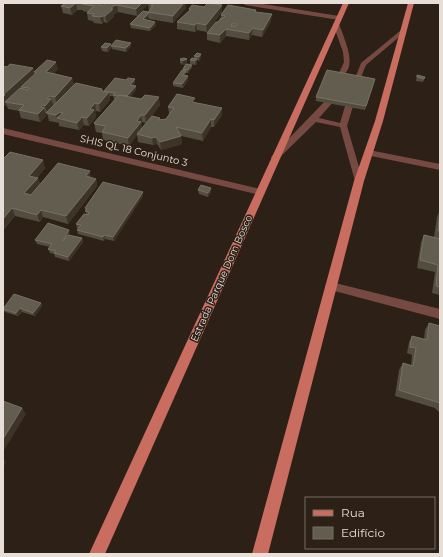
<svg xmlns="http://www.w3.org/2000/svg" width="443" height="557" viewBox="0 0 443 557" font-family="Montserrat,sans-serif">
<rect width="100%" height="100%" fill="#2d2016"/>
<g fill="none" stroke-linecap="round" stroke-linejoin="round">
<!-- service -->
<g fill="#764a43" fill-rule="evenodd">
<path d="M336,22L339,24C343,36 359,68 342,75L339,73L344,62L343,52L333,24Z"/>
<polygon points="400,31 405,32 366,65 361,77 357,77 356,76 361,63"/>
<polygon points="328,98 334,98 335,100 319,118 340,123 346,103 350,101 354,103 347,126 363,181 362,183 356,183 355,181 340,127 316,122 278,159 272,159 271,157"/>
<polygon points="369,150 440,164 440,170 366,155 366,151"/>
</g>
<!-- minor -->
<g fill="#764a43" fill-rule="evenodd">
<polygon points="242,3 257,3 339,16 342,18 339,20 245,5"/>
<polygon points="3,128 260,189 265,192 260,195 3,134"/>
<polygon points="331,282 440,309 440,319 327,289 325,286 327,283"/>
</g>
<!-- primary -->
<g fill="#c86d60" fill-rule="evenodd">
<polygon points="343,3 349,3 105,554 89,554"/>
<polygon points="408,3 414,3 383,121 364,181 268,554 252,554 354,181 375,121"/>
</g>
</g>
<!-- wall -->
<g fill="#524d3e">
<polygon points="66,3 186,3 186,8 173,23 149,19 148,17 146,20 155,22 156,25 150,31 131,28 130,24 148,12 150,10 149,10 148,4 137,16 118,12 114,14 114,16 107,23 104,22 102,24 94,23 93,21 88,20 87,13 87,12 83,11 83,10 77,10 72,15 63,13 61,6"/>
<polygon points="189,9 222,12 207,32 197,30 195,32 177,29 177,22 189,11"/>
<polygon points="256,12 271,21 262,37 252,35 249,40 226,36 220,43 207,40 207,33 218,22 221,18 221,15"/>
<polygon points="131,43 131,46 126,52 112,49 111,46"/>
<polygon points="111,44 111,48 108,52 102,51 101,47"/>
<polygon points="194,56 201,57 199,61 197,60 197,63 196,65 190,64 190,60 194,58"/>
<polygon points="180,59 187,63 183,65 180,63"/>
<polygon points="3,66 7,67 33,68 35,74 34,72 58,69 53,73 72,78 74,85 102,89 103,91 104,91 126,80 135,79 135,83 133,85 136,86 136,90 130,97 160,105 146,123 142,122 141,124 142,129 160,120 166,119 169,114 168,107 195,102 222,115 214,127 211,127 203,141 181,136 182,144 161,150 157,144 153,145 138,142 137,135 129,146 103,140 102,133 96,132 94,123 115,99 114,99 113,96 110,96 110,100 100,112 96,111 95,113 96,117 89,126 84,125 79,130 59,126 59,123 49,121 47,113 45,113 46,116 40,122 21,118 19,111 8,109 6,104 3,107 4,108 3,108"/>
<polygon points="192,68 188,73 186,73 185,76 188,80 183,88 173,86 173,83 183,70 183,69"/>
<polygon points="417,75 425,77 423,82 416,81"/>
<polygon points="374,83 365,110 316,101 316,97"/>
<polygon points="6,154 6,155 45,168 37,178 38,178 40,184 91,178 96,179 97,186 68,224 43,217 40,222 15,216 4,229"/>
<polygon points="211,188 211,192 208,197 199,194 198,190"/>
<polygon points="143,196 114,241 105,239 104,241 78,234 77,230 78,228 77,228 76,224 86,214 85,208"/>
<polygon points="440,210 440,295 432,293 435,272 417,268 421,242 424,235 434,237 437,217"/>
<polygon points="70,234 70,235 82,238 83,242 69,261 55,257 54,254 50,253 48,249 50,247 37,244 35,240"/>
<polygon points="41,303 42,306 35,316 22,312 18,316 5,312 3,309"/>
<polygon points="429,323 440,326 440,413 435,408 395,396 399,370 403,363 411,366 412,355 407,353 409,342 412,336 424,339 425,330"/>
</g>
<!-- shaded-wall -->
<g fill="#3d3427">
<polygon points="76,3 77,10 72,15 70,8"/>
<polygon points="101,3 109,3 100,12 99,5"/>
<polygon points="142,3 148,3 148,4 137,16 136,9"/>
<polygon points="184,3 186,3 186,8 173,23 173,16"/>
<polygon points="117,5 118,12 114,14 114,16 107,23 105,16 113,6"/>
<polygon points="222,5 222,12 207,32 206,25"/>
<polygon points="148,14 148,17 144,23 143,19"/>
<polygon points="272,14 271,21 262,37 263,30"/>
<polygon points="103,16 104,22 102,24 100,17"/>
<polygon points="155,22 156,25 150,31 150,28"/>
<polygon points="196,23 197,30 195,32 195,25"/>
<polygon points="253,28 252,35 249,40 249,33"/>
<polygon points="226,29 226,36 220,43 220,35"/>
<polygon points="131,43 131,46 126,52 126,48"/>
<polygon points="111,44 111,48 108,52 107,48"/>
<polygon points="201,54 201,57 199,61 199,57"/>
<polygon points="4,59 5,63 3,65 3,60"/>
<polygon points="187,59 187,63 183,65 182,61"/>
<polygon points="197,59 197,63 196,65 195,61"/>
<polygon points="56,62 58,69 48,79 46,72"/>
<polygon points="192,65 192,68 188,73 188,70"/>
<polygon points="33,68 35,75 21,87 22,88 7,101 5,102 6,104 3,107 4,94"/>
<polygon points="186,71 186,75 183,79 183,75"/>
<polygon points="188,76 188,80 183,88 182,84"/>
<polygon points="72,78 74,86 57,104 55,97"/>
<polygon points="135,79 135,83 131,88 130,85"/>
<polygon points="136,86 136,90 127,101 126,97"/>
<polygon points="109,92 110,100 100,112 99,104"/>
<polygon points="50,96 51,100 51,99 54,106 47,113 45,106 47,98"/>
<polygon points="159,97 160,105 146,123 145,115"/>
<polygon points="95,103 96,111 95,113 96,117 89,126 87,118 90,109"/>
<polygon points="43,105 46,116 40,122 38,114 41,107"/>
<polygon points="222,108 222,115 214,127 214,120"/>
<polygon points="60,112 62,119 57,118 59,123 56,115"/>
<polygon points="141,115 142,122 141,124 142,129 137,134 137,135 129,146 128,138 137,121"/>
<polygon points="82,117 84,125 79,130 77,123"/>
<polygon points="211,119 211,127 203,141 202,133"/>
<polygon points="181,136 182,144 161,150 160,142"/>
<polygon points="156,137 157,144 153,145 152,138"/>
<polygon points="43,160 45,168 32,183 29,176"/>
<polygon points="90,171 91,179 86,176"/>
<polygon points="38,178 40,185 27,201 24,193"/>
<polygon points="96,179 97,186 68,224 66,216"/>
<polygon points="211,188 211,192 208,197 208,193"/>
<polygon points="143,192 143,196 114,241 113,237"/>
<polygon points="12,208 15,216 3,229 3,219"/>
<polygon points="41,210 43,217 40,222 37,215"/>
<polygon points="69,230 70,234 64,245 63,241"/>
<polygon points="104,235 105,239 104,241 103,237"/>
<polygon points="82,238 83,242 69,261 68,257"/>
<polygon points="41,303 42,306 35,316 33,313"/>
<polygon points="20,308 22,312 18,316 16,313"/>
<polygon points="22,408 26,414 3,452 3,439"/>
<polygon points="3,459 6,462 3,468"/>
</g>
<!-- building -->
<g fill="#625d4e" stroke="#777164" fill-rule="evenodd">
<polygon points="66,3 76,3 70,8 61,6"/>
<polygon points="83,3 101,3 99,5 104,5 106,3 142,3 136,9 117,5 113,6 111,9 113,9 105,16 103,16 100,17 92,16 94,14 87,13 94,6 82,4"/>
<polygon points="150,3 184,3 173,16 148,12 153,6 151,6 153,3"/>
<polygon points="208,3 222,5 206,25 196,23 195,25 177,22 191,9 189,9 192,5 204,7"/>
<path d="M228,5L256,10L255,12L272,14L263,30L253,28L249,33L226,29L220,35L207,33L216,22H218L221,18H223L225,16L221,15ZM232,24H237L236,26H231Z"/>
<polygon points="143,11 148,12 148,14 143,19 155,22 150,28 130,24"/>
<polygon points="116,40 131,43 126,48 111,46"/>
<polygon points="105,43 111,44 107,48 101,47"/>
<polygon points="197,53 201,54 199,57 194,56"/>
<polygon points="184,58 187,59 182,61 180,59"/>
<polygon points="192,58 197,59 195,61 190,60"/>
<polygon points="47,60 56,62 46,72 72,78 55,97 50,96 47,98 51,99 45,106 43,105 41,107 44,108 38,114 19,110 24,105 5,102 20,88 28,90 29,88 21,87 37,72 34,72"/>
<polygon points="10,64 33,68 4,94 5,95 3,97 3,66 7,67"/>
<polygon points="186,64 192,65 188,70 183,69"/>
<polygon points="182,70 186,71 183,75 188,76 182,84 173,83"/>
<polygon points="327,70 375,79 366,106 316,97"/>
<polygon points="417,75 425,77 424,79 417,77"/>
<polygon points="115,78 126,80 128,78 135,79 130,85 136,86 127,96 119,95 118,96 113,95 115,93 104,91"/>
<polygon points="76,83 102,89 101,91 109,92 99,104 95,103 90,109 94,110 87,118 82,117 77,123 57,118 63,113 60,112 56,115 46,113"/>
<polygon points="177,94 195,98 192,102 222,108 214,120 211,119 202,133 176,127 181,136 160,142 156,137 152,138 137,134 152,116 160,118 158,120 166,119 174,108 168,107"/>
<polygon points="119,95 141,99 145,95 159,97 145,115 141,115 137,121 141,122 128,138 102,132 106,126 95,124 94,123"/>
<polygon points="10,152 43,160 29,176 38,178 24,193 31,195 58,163 90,171 86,176 96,179 66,216 41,210 37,215 12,208 3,219 3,159"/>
<polygon points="103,182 143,192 113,237 104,235 103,237 77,230 81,225 76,224 84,214 88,215 89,212 85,211 87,209 85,208"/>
<polygon points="201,185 211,188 208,193 198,190"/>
<polygon points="440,212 440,231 438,231"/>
<polygon points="48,223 69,230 63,241 68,235 82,238 68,257 54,253 56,251 48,249 52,244 35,240"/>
<polygon points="424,235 440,239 440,287 436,286 438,265 420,260"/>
<polygon points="14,294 41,303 33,313 20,308 16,313 3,309"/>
<polygon points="429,323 440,326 440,403 399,390 403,363 413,366 416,348 410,347 412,336 427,340"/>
<polygon points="3,401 22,408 3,439"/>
</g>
<g text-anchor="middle" stroke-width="3" stroke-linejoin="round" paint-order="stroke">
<!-- street labels -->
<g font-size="10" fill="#e7ded7" stroke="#2d2016">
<text transform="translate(134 150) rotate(13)" y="4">SHIS QL 18 Conjunto 3</text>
<text transform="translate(221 278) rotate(-66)" y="4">Estrada Parque Dom Bosco</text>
</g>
</g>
<!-- border -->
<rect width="443" height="557" fill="none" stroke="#e7ded7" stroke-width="8"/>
<!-- legend -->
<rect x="305" y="497" width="130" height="52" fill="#2d2016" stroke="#776c63"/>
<rect x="313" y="510" width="20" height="6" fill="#c86d60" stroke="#776c63"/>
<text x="341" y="517" font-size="12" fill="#e7ded7">Rua</text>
<rect x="313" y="527" width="20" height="12" fill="#625d4e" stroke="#776c63"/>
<text x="341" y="537" font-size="12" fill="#e7ded7">Edifício</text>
</svg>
